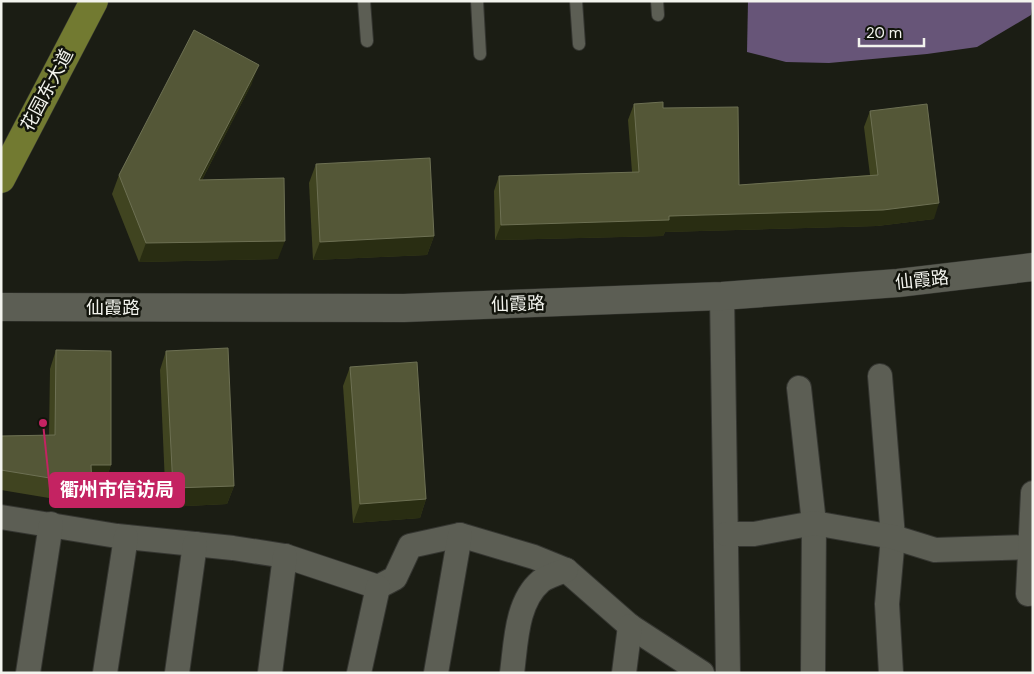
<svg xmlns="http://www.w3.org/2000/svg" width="1034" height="674" viewBox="0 0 1034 674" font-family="'DM Sans','Noto Sans SC',sans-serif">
<rect width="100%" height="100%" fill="#1b1d14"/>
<!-- water -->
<polygon fill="#675578" points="748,1 1033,1 1031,15 977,47 927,54 829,63 786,62 747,52"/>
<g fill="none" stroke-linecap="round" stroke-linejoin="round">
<defs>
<g id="lane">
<polyline points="364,1 367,41"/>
<polyline points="477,1 480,54"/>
<polyline points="576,1 579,44"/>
<polyline points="657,1 658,15"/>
</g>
<g id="street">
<polyline points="722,296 728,673"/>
<polyline points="880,376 893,537 887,604 891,673"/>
<polyline points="799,388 814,523 813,673"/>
<polyline points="1,517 117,536 233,548 285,556 378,587 395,578 410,546 460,535 534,557 566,570 630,626 702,673"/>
<polyline points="726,534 754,534 814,523 893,537 935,550 1030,547"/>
<polyline points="1028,594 1033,493"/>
<polyline points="28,673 51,524"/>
<polyline points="105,673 126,537"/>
<polyline points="177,673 195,544"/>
<polyline points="270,673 285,556"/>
<polyline points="359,673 378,587"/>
<polyline points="436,673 460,535"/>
<path d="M512,673C516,643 516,602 541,581C548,576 558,573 566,570"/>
<polyline points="624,673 630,626"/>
</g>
<polyline id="secondary" points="1,307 404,308 722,296 898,283 1033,267"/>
<polyline id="primary" points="1,179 94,1"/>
</defs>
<!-- lane casing -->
<use href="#lane" stroke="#353631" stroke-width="14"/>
<!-- street casing -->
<use href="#street" stroke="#353631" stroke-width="26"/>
<!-- secondary casing -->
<use href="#secondary" stroke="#353631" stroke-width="29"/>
<!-- primary casing -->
<use href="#primary" stroke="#353631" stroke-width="29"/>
<!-- lane -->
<use href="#lane" stroke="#5c5e54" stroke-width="12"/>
<!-- street -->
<use href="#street" stroke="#5c5e54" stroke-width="24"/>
<!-- secondary -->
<use href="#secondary" stroke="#5c5e54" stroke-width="28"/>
<!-- primary -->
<use href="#primary" stroke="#727a31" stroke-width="28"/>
</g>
<!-- wall -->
<g fill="#404420">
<polygon points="252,83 202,180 278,259 139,262 112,194 119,175"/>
<polygon points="634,104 663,108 739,185 870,175 864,127 870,111 934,219 877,226 665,232 663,236 495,240 494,191 499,176 632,172 628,120"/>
<polygon points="316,164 434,236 427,255 313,260 309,183"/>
<polygon points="56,350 111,465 104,484 92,484 85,504 1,490 1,436 49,435 50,369"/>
<polygon points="166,351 234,486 227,504 166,507 160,370"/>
<polygon points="350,367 426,499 420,518 353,523 343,386"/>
</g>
<!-- shaded-wall -->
<g fill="#292d12">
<polygon points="259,65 252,83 192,199 199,180"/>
<polygon points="939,203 934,219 877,226 665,232 663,236 495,240 501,225"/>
<polygon points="434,236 427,255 313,260 320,242"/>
<polygon points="285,241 278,259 139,262 146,243"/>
<polygon points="91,465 111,465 104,484 84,484"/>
<polygon points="234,486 227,504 166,507 173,488"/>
<polygon points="426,499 420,518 353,523 360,504"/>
</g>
<!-- building -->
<g fill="#545737" stroke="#6d7053">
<polygon points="194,30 259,65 199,180 284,178 285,241 146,243 119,175"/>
<polygon points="663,102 663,108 738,107 739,185 878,175 870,111 927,104 939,203 883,210 669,216 669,220 501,225 499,176 639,172 634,104"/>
<polygon points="430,158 434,236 320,242 316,164"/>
<polygon points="228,348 234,486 173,488 166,351"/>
<polygon points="56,350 111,351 111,465 91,465 92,485 1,470 1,436 55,435"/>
<polygon points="417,362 426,499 360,504 350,367"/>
</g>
<g text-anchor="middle" stroke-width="5" stroke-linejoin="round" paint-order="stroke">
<!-- street labels -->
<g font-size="18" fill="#f3f4ee" stroke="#12140c">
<text transform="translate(47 90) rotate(-62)" y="6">花园东大道</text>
<text transform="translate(922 280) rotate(-6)" y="6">仙霞路</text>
<text transform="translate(518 304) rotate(-2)" y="6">仙霞路</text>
<text x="113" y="314">仙霞路</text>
</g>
</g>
<!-- callouts -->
<path fill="none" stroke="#c42362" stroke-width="2" d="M43 423L50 490"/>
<circle fill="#c42362" stroke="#12140c" stroke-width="2" cx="43" cy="423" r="5"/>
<rect fill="#c42362" stroke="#c42362" stroke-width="2" x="50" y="473" width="134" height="34" rx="5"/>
<g font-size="19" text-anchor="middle" font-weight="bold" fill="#fff">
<text x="117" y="496">衢州市信访局</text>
</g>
<!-- border -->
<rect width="1034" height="674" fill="none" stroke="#f3f4ee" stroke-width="5"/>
<!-- scale -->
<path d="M859 38v8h65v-8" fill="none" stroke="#f3f4ee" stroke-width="2.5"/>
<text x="866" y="38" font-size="15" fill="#f3f4ee" stroke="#12140c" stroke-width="4" paint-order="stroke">20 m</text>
</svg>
